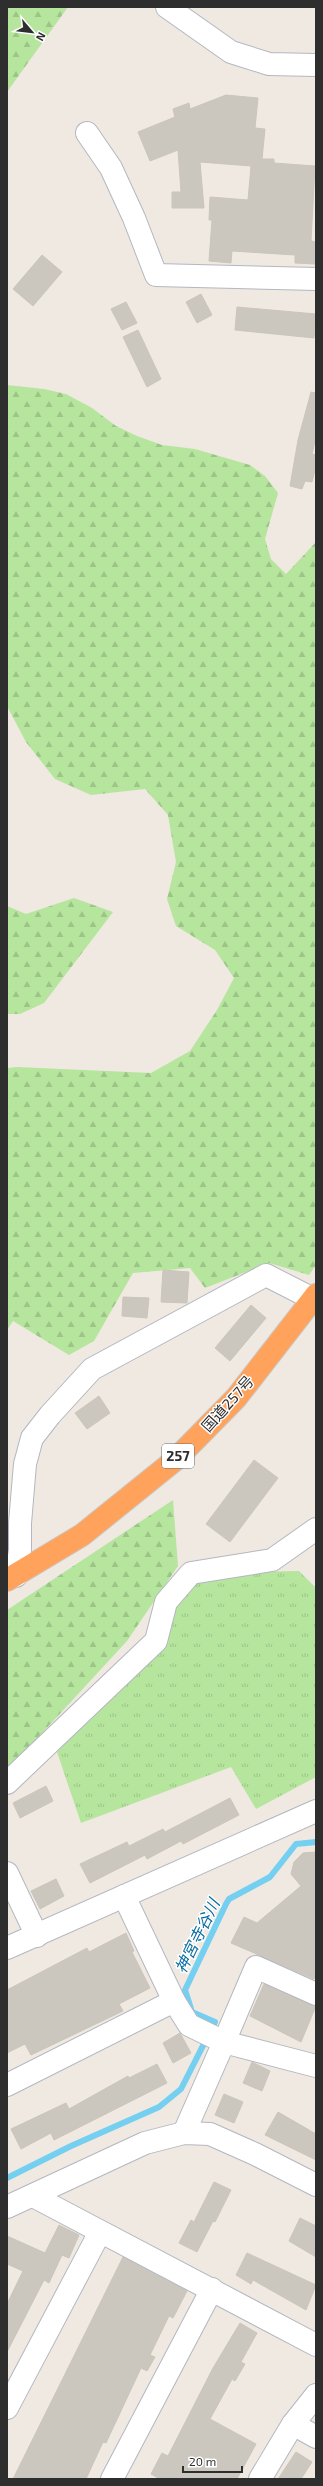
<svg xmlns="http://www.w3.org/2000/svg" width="323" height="2486" viewBox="0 0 323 2486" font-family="'Exo 2','Noto Sans JP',sans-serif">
<defs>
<pattern id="grass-tufts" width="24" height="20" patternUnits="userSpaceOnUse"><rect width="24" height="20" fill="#b6e59e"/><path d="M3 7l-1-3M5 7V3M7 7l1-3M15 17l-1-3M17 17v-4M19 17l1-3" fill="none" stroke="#9dc588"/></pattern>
<pattern id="forest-firs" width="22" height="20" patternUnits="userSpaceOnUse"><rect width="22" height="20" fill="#b6e59e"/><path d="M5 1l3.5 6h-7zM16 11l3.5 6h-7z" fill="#9dc588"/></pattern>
</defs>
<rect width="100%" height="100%" fill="#efe9e1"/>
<!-- grass -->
<polygon fill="url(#grass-tufts)" points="299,1571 316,1588 316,1777 256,1809 231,1767 81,1823 57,1752 198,1581 228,1572"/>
<!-- forest -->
<g fill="url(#forest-firs)">
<polygon points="7,7 68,7 7,92"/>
<polygon points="7,385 44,389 66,394 92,408 116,426 137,436 162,445 195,449 250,465 265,476 278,493 265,539 271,559 286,574 316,542 316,1265 309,1275 269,1263 205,1288 190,1268 133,1273 94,1341 69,1355 13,1321 7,1330 7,1068 17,1067 151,1073 190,1051 217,1010 234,978 215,950 176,926 167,899 176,862 168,815 145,789 91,795 55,779 26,742 8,708"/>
<polygon points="74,898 113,912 44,1003 20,1014 7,1014 7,906 26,914"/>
<polygon points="173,1500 178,1566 127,1641 7,1771 7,1610"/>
</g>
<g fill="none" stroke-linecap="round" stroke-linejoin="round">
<!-- stream -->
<polyline stroke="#75cff0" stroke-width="6" points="7,2178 71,2146 159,2107 181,2089 215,2022 192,2012 185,1990 226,1904 229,1899 270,1877 296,1844 316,1842"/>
</g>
<!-- building -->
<g fill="#cbc7bf" stroke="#cbc5ba">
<polygon points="226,95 258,98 255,128 265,129 262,159 274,159 274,163 315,166 311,241 316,242 316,264 295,263 295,255 232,251 231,263 209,261 212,220 209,220 210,197 248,200 251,166 200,162 204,208 172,208 172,192 181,192 178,150 150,161 138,132 175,117 173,109 189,103 190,109"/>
<polygon points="42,255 62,272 33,306 13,289"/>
<polygon points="201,294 212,315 197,323 186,302"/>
<polygon points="126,302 137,323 122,330 111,309"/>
<polygon points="237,307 316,314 314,338 235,330"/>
<polygon points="138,330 161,379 147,387 123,337"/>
<polygon points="311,392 316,393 316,437 312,454 316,455 316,466 312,482 305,481 302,489 290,486 298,440"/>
<polygon points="163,1270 189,1272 187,1303 161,1302"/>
<polygon points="123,1297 149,1298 147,1318 122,1316"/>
<polygon points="251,1305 266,1318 230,1361 215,1348"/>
<polygon points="99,1396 110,1413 87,1429 75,1413"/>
<polygon points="254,1460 278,1478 230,1542 206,1524"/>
<polygon points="46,1786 53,1801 20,1818 13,1803"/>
<polygon points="230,1798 239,1815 183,1844 181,1841 147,1859 145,1855 90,1883 80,1864 127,1842 129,1846 163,1829 165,1832"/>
<polygon points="316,1852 316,1975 314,1979 231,1943 244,1917 257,1923 301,1886 291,1874 294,1862 303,1853"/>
<polygon points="56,1879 64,1896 40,1909 31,1891"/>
<polygon points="126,1933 134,1951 132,1952 150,1988 119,2004 123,2011 31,2055 25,2044 7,2053 7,1990 87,1948 89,1952"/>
<polygon points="264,1984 316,2006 301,2042 250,2016"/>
<polygon points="180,2033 191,2053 173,2063 163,2043"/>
<polygon points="252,2062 270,2071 262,2091 243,2083"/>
<polygon points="157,2064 167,2083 54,2140 51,2133 21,2149 11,2129 66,2103 69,2109 128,2076 129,2078"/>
<polygon points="224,2094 243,2102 234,2123 215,2115"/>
<polygon points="278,2112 316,2134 316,2160 265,2135"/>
<polygon points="214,2182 231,2190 215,2222 213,2221 197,2252 179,2243 191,2220 194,2222"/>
<polygon points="300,2218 316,2226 316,2257 289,2241"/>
<polygon points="59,2225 79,2235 69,2258 62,2255 49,2283 44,2280 7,2352 7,2304 23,2271 7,2264 7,2236 45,2253"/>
<polygon points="247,2253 316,2285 306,2310 253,2280 251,2284 236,2275"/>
<polygon points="123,2257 187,2291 173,2318 169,2316 150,2355 155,2357 147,2371 141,2368 106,2443 103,2442 86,2479 13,2479"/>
<polygon points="240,2323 257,2333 241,2362 245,2364 235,2381 232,2379 210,2419 256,2444 237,2479 160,2479 151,2474 162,2453 168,2456 213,2368"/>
<polygon points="296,2452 312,2462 301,2479 278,2479"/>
</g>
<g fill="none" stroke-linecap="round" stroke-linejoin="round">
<defs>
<g id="minor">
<polyline points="167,7 231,52 269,64 316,65"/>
<polyline points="87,133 111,168 134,218 156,275 316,279"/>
<polyline points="16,1576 20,1550 20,1523 25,1464 32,1438 50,1415 92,1369 266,1275 313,1299"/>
<polyline points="7,1783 156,1641 166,1602 191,1573 272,1560 316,1529"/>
<polyline points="7,1873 37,1936"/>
<polyline points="124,1896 174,2001 189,2025 224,2042 256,1967 316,1994"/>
<polyline points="7,1948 316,1811"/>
<polyline points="7,2085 174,2001"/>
<polyline points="184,2133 224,2042 316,2066"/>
<polyline points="33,2196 316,2345"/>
<polyline points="7,2207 145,2143 184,2133 210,2134 255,2154 316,2185"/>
<polyline points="7,2408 100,2232"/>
<polyline points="293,2424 316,2437"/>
<polyline points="112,2479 212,2289"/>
<polyline points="260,2479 293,2424 316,2395"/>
</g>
<polyline id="highway" points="7,1580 82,1535 175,1460 236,1398 316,1295"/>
</defs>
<!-- minor casing -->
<use href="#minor" stroke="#b4b7c1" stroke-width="24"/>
<!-- highway casing -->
<use href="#highway" stroke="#c9c9c9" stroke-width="24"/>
<!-- minor -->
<use href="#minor" stroke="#fff" stroke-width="22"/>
<!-- highway -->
<use href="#highway" stroke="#ffa35c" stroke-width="22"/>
</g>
<g text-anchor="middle" stroke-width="3" stroke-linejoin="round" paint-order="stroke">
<!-- shield labels -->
<rect fill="#fff" stroke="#6d6d6d" stroke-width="1" x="162" y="1444" width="32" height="24" rx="3"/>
<g font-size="14" font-weight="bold" fill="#2e2e2e">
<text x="178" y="1461">257</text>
</g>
<!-- street labels -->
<g font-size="15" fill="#2e2e2e" stroke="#fff">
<text transform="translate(228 1404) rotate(-48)" y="5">国道257号</text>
</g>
<!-- water labels -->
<g font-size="16" font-style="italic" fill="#0d6fa3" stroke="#fff">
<text transform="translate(197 1936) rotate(-64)" y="6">神宮寺谷川</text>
</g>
</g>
<!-- border -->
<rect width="323" height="2486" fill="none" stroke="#2e2e2e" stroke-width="16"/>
<!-- north arrow -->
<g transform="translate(32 32) rotate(118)" stroke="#ffffff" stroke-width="3" paint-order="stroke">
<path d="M0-3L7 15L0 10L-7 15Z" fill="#2e2e2e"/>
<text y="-6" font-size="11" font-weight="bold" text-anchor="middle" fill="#2e2e2e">N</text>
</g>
<!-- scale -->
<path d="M183 2466v6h59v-6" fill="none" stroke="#2e2e2e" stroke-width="2"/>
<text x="189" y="2466" font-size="12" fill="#2e2e2e" stroke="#ffffff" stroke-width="3" paint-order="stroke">20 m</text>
</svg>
